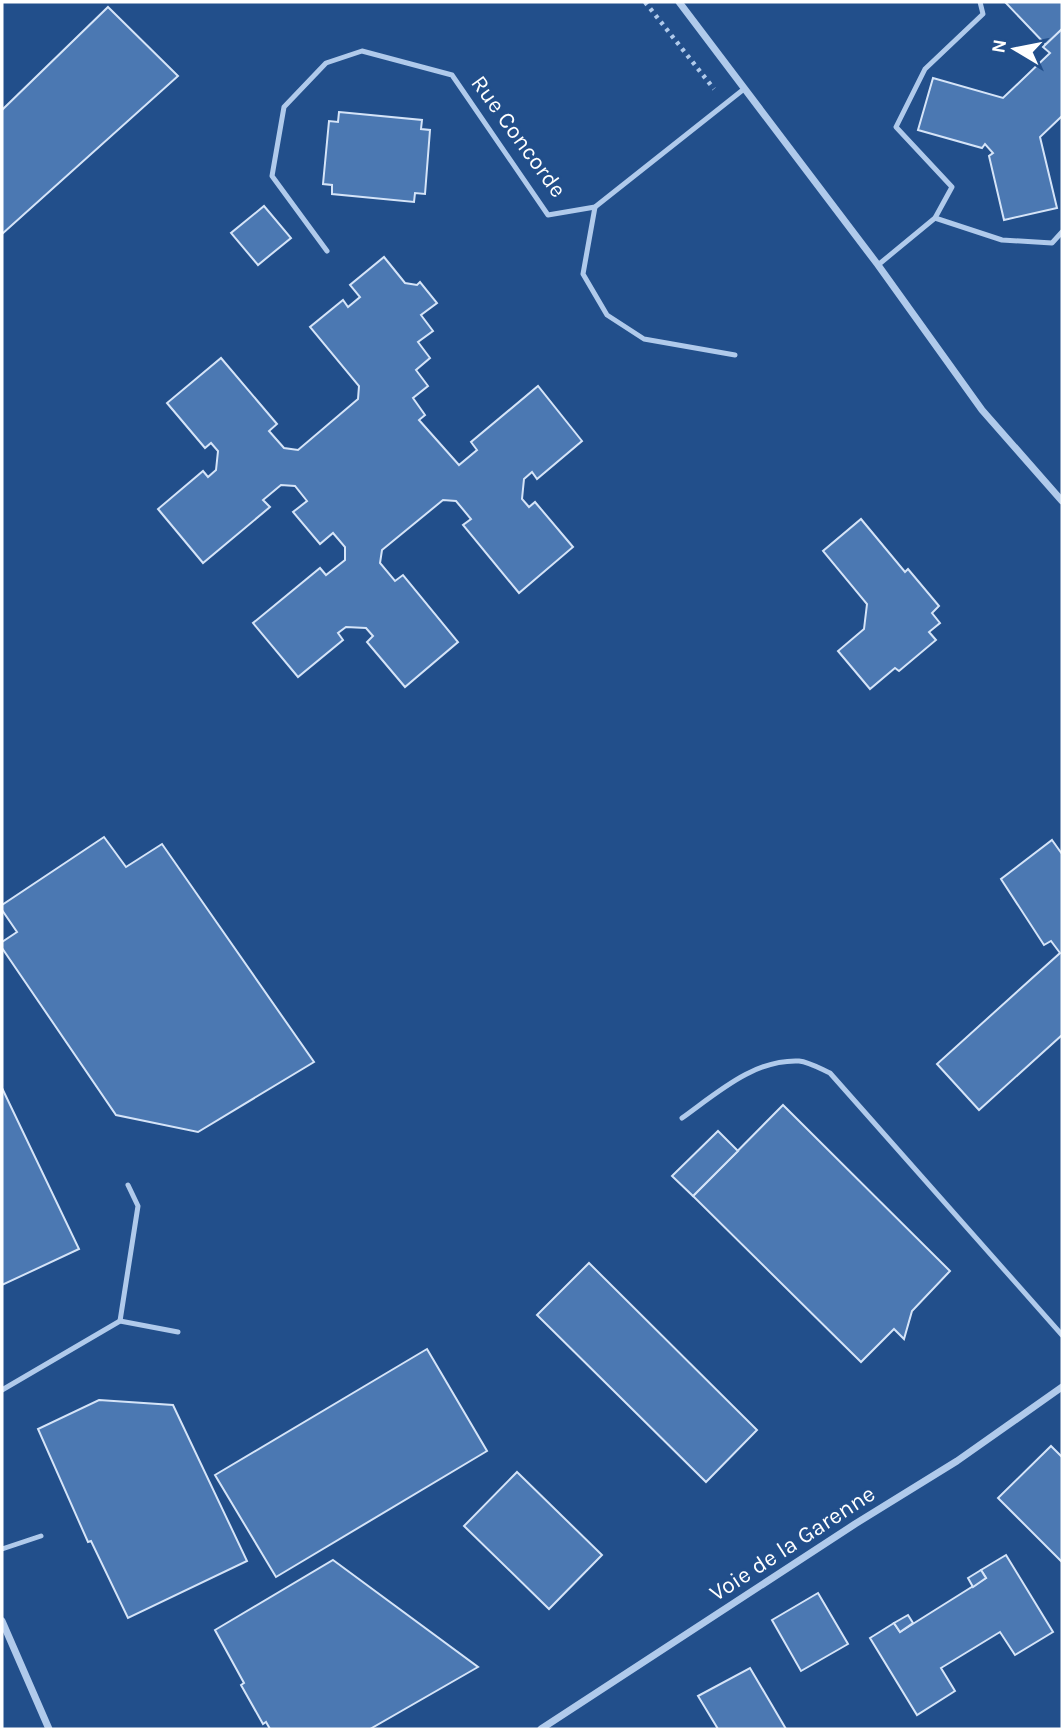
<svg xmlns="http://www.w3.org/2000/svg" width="1064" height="1731" viewBox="0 0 1064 1731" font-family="Karla,sans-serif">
<rect width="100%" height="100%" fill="#224f8b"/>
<!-- building -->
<g fill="#4b78b2" stroke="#d5e4f8" stroke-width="2">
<polygon points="1005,2 1062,2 1062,29 1046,45"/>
<polygon points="108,7 178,76 2,234 2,110"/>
<polygon points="1062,29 1062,116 1040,137 1057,208 1004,220 989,156 993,153 985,144 982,148 918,130 933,78 1003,98 1050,53 1043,47"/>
<polygon points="339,112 422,120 421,129 430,130 425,194 415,193 414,202 332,194 332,185 323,184 329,121 338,122"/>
<polygon points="264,206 291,238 258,265 231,233"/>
<polygon points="384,257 405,283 417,285 420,282 437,303 421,315 433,331 418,342 430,358 416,370 428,386 413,398 425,415 419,420 459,465 477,450 471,442 538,386 582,441 537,479 532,472 524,479 522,499 529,507 535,502 573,547 519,593 463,525 471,519 456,501 443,500 382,550 380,563 395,581 403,575 458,642 405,687 367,642 373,636 366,628 346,627 338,633 343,640 298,677 253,623 320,568 326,575 345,560 345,547 333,533 320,544 293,512 307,501 295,486 281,485 263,500 270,507 203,563 158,509 203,471 208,477 216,470 218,451 211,443 205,448 167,403 221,358 277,424 269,431 284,448 298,450 358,399 359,386 310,327 343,300 348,307 360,297 350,285"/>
<polygon points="861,519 905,572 908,569 939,606 932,613 940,623 929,632 936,640 899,671 895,668 870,689 838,651 864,629 867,604 823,551"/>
<polygon points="104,837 126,867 162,844 314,1062 198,1132 116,1115 2,948 2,942 17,932 2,910 2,905"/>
<polygon points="1052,840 1062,854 1062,1035 979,1110 937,1064 1060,953 1051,941 1044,945 1001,879"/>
<polygon points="2,1088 79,1249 2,1285"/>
<polygon points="783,1105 950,1271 912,1311 904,1339 894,1329 861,1362 693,1196"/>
<polygon points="718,1131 738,1151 693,1196 672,1176"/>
<polygon points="589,1263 757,1430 706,1482 537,1315"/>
<polygon points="427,1349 487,1451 276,1577 215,1475"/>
<polygon points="99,1400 173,1405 247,1561 128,1618 91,1541 88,1542 38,1429"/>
<polygon points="1051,1446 1062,1457 1062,1562 998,1498"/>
<polygon points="517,1472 602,1555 549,1609 464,1526"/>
<polygon points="1006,1555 1053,1632 1015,1655 1000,1632 941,1668 955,1691 917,1715 870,1638 894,1623 900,1632 986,1578 981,1570"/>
<polygon points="333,1560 478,1667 370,1729 270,1729 266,1722 263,1724 241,1685 244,1683 215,1630"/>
<polygon points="981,1570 986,1578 973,1587 968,1578"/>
<polygon points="818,1593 848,1644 801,1671 772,1620"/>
<polygon points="908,1615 913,1623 900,1632 894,1623"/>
<polygon points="750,1668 786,1729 718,1729 698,1696"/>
</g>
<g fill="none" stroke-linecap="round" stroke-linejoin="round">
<!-- path -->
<polyline stroke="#b0caeb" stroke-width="4.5" stroke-dasharray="3.5 5" stroke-linecap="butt" points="645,2 714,89"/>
<!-- service -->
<g stroke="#b0caeb" stroke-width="5">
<polyline points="595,207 583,274 607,315 644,339 735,355"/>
<polyline points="935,218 1002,240 1052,243 1062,232"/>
<polyline points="327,251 272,176 284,107 326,63 362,51 452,75 548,215 595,207 744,89"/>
<polyline points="878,265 935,218 952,187 896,127 925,69 983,14 980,2"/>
<path d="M682,1118C717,1093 754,1059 799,1061C809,1062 821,1069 830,1073L1062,1335"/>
<polyline points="120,1321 138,1206 128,1185"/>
<polyline points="2,1390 120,1321 178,1332"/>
<polyline points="2,1549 41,1536"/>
</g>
<!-- minor -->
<g stroke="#b0caeb" stroke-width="7">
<polyline points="679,2 878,265 982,410 1062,501"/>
<polyline points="2,1621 49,1729"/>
<polyline points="541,1729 855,1524 957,1461 1062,1387"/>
</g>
</g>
<g text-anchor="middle" stroke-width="5" stroke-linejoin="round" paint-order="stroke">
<!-- street labels -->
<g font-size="23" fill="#fff" stroke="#224f8b">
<text transform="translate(519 136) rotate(54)" y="8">Rue Concorde</text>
<text transform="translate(792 1543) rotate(-33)" y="8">Voie de la Garenne</text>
</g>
</g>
<!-- border -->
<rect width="1064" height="1731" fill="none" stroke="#ffffff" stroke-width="7"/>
<!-- north arrow -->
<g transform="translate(1015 49) rotate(280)" stroke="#224f8b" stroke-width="5" paint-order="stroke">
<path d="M0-5L12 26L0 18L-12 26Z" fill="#ffffff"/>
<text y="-10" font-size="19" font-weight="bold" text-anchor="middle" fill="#ffffff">N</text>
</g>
</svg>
